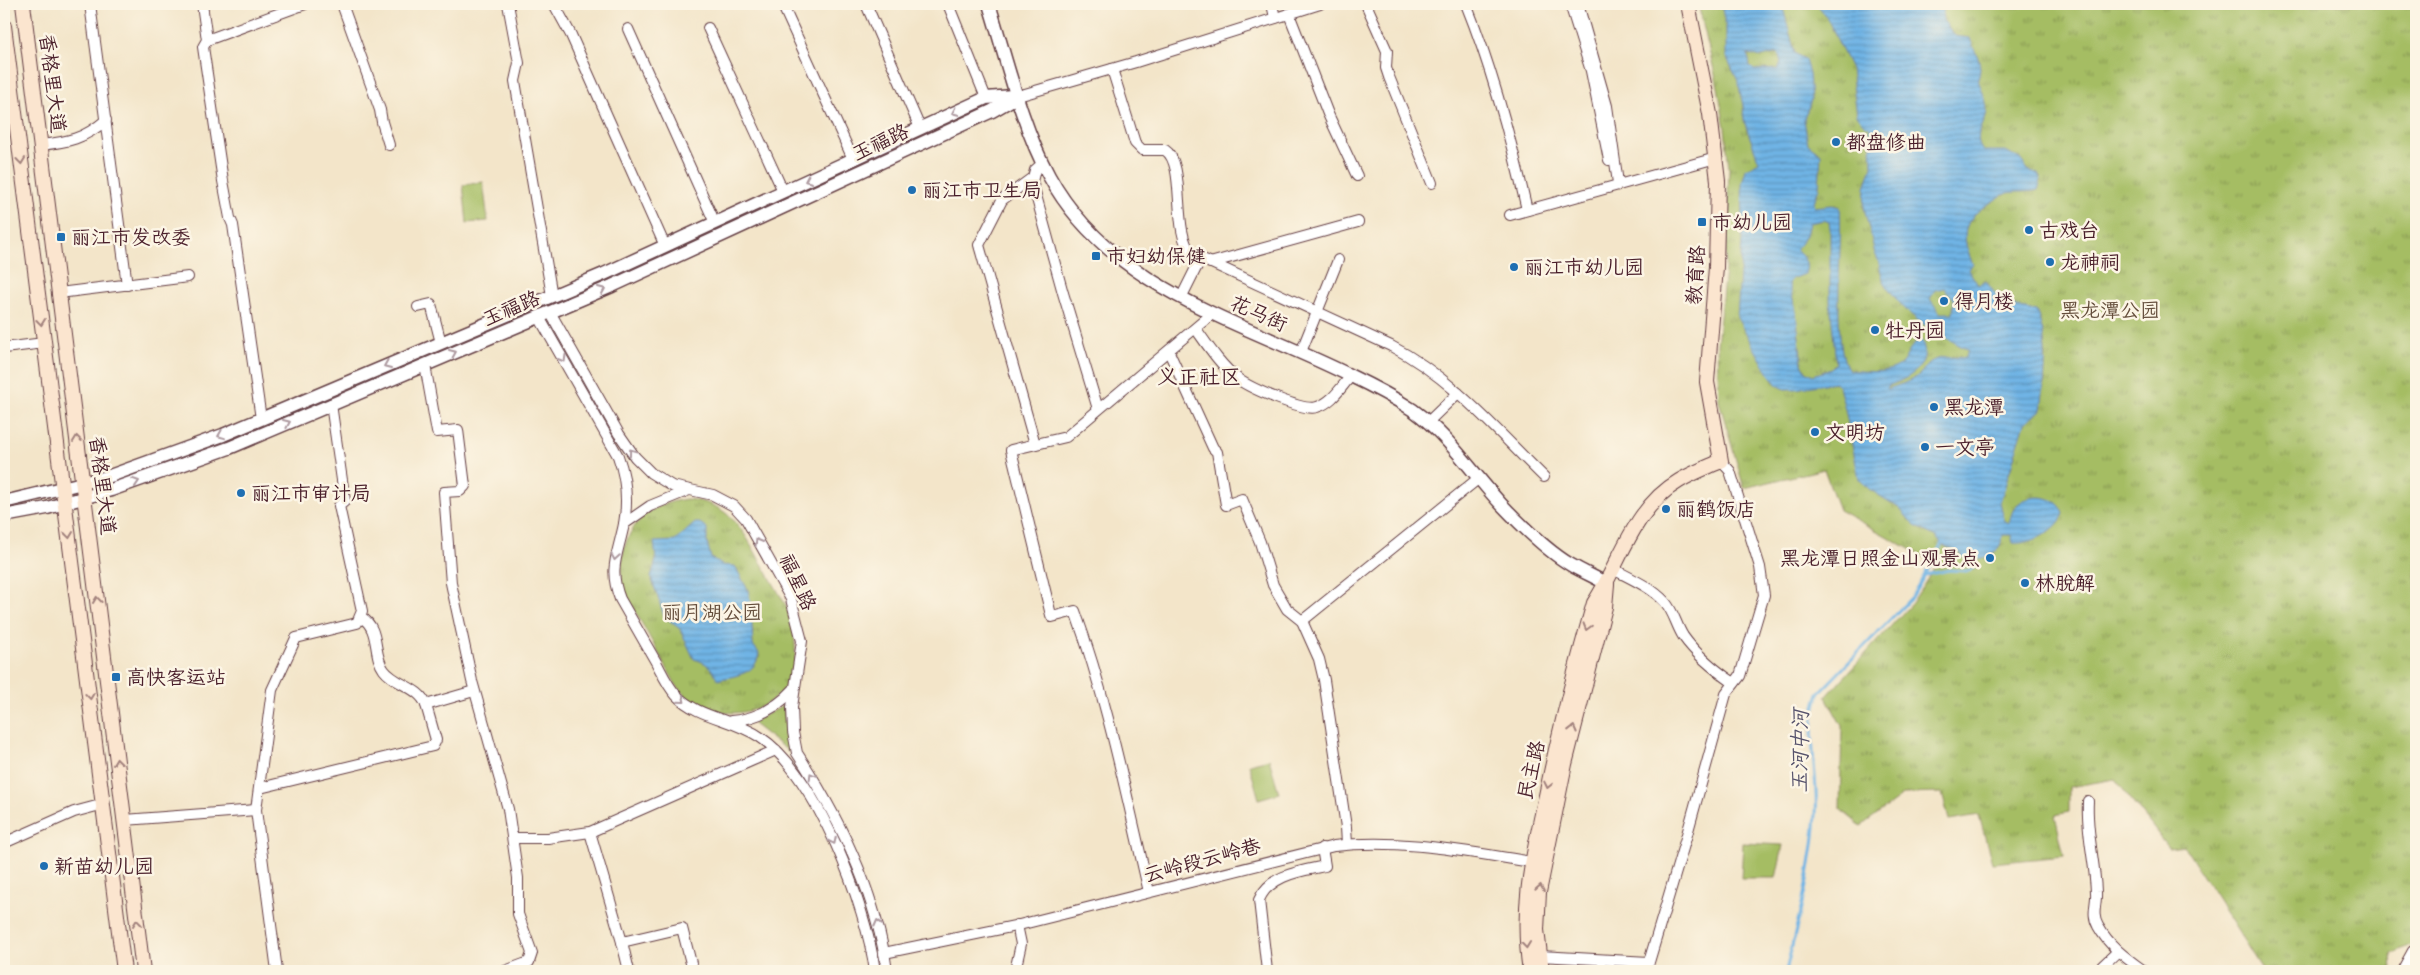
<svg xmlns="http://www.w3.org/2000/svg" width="2420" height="975" viewBox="0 0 2420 975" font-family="'Indie Flower','LXGW WenKai TC',sans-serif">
<defs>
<pattern id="park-tufts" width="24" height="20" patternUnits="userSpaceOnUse" patternTransform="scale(1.25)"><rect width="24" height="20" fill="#a5bd63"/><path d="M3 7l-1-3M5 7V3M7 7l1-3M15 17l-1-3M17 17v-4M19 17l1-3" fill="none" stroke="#889952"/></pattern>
<pattern id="water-rules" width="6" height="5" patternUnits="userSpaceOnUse" patternTransform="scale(1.25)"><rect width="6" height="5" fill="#6fb4e5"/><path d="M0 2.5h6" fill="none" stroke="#5d92ba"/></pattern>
</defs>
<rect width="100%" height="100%" fill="#fcf5e5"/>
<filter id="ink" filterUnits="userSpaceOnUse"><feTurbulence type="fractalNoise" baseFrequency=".02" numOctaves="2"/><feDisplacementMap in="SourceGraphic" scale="10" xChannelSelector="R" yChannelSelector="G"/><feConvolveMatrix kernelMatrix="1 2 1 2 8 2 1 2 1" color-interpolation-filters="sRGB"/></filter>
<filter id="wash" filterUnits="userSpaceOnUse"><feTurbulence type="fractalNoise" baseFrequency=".0096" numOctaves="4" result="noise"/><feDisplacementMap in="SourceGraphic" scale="20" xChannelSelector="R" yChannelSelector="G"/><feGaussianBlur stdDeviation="1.12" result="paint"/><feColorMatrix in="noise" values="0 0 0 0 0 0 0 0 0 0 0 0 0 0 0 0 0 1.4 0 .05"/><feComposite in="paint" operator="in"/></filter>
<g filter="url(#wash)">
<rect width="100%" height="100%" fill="#f3e5c9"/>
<!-- grass -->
<g fill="#a5bd63" stroke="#786e47">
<polygon points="483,182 488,221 467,223 463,185"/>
<polygon points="783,706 790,748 788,751 753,724 754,721"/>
<polygon points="1269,759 1279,793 1259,799 1249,764"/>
<polygon points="1743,843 1783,845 1776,878 1741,878"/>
</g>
<!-- park -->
<g fill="url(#park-tufts)" stroke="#786e47">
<polygon points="1698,4 2416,4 2416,942 2392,954 2393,971 2263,971 2184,846 2169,848 2115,779 2069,787 2069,812 2055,815 2064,856 1992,863 1979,815 1949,820 1942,793 1904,794 1861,826 1840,809 1842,726 1826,697 1912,603 1937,564 1839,510 1824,469 1744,488 1719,401 1717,345 1725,270 1729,169 1725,128 1718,87"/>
<path d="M686,499C728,503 740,525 759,559C769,575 778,592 788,609C794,628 798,651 793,670C777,723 703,726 675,683L625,593C620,580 621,568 623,554C630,520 652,504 686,499Z"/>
</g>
<!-- water -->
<g fill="url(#water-rules)" stroke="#5c6a88" fill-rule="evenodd">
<path d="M1721,4H1782L1795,53L1805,60L1809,73L1811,100L1804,119L1808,144L1821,154L1819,188L1814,202L1815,207L1832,205L1840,207C1843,242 1831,347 1849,370C1864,371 1888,375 1901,364C1910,355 1906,346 1922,341C1932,367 1909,378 1888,386L1887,389C1899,385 1910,382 1920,374C1923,371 1924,368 1927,365C1936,355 1953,357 1965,358L1968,350C1931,329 1909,321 1885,283C1879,273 1881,263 1875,254L1864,207L1865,188L1872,166L1870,127L1864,124L1857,115L1851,69L1827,18L1817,4H1928L1942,8L1943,20L1955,36L1970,38C1975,54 1984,62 1978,79C1981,89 1987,100 1987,110C1986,126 1971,136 1983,151H2006L2020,159L2028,170L2038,174L2041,180L2038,190C2027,193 2017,191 2007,193C2002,195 1995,200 1990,203C1962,219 1960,236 1973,264L1968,269L1978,285L1986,281C2002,305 2008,306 2036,311C2050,342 2045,377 2041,410L2025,423L2000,502L2004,520L2009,523C2011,516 2012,510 2017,505C2030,492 2059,495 2064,514C2057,531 2031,545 2013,543L2011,535H2003C2000,556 1984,560 1965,559L1960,553L1942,545L1936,537L1915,526L1899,508L1869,489L1859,479L1845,409L1839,387L1835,382L1796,389H1785L1777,385L1769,374L1737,318L1743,226L1742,183L1746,169L1759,162L1744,121L1743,106L1738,81L1726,56V29ZM1778,53L1781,62L1778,69L1754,70L1750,66L1748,54L1762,57ZM1824,220L1829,222L1830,229V301L1836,364L1831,369L1813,375L1806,371L1802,363L1796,312L1789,283L1792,279L1805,274C1809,262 1804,258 1796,250L1806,235L1809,223ZM1944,288L1954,299L1953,313H1940L1930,299L1935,290Z"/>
<path d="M695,523H700L707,528V542L711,558L722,565L735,566L748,590L751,606L753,645L759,653C756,675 736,675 718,680C711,667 708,663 694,659L680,629L664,616L651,577L656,560L654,542L675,541Z"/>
</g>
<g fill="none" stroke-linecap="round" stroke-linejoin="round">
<!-- stream -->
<g stroke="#6fb4e5" stroke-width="3">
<polyline points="1925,575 1949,570 1968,571 1974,567 1975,559"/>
<path d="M1786,971C1798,920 1813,867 1816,814C1819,774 1804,731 1819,693L1912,597L1942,545"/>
</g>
</g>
</g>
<g filter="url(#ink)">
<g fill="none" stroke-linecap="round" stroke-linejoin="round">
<defs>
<g id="minor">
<polyline points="90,4 127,285"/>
<polyline points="202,4 207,40 203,47 223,181 230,218 233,225 261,419"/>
<polyline points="342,4 380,110 382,122 389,145"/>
<polyline points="508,4 519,63 515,81 552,296"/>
<polyline points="554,4 571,35 665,246"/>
<polyline points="782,4 853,159"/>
<polyline points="866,4 920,128"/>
<polyline points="948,4 986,98"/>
<polyline points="1272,4 1275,18"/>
<polyline points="1366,4 1387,51 1386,68 1389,77 1432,183"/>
<path d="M1466,4C1493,71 1511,139 1527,210"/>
<polyline points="1570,4 1591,71 1609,160"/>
<polyline points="1578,4 1607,106 1618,183"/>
<polyline points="1289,14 1328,114 1357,176"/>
<polyline points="708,28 783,191"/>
<polyline points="628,29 715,223"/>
<polyline points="207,40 305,4"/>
<path d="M1112,69L1135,143L1142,150H1165C1187,164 1171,232 1192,254L1391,346C1451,377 1496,430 1544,477"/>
<polyline points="1018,96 1136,62 1320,4"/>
<path d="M40,145C68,142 84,139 106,120"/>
<polyline points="1042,164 1035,170 1032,181 1063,293 1098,409"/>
<polyline points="1032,178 1002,200 979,245 1035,444"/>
<polyline points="1510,215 1716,158"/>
<polyline points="1210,263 1358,222"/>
<polyline points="59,293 188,277"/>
<polyline points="1181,298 1201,258"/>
<polyline points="418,307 431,304 441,343"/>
<path d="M550,312L619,434L635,457L651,473L672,486L713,495L734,506L746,519L791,599L802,641L792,707L793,732L797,753C840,819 876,892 887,971"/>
<path d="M539,317L618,456C626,478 628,501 624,524C618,554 608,569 620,599C632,620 644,641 656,662C662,673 667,685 676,695C698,718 734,719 760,737C817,775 866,905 875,971"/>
<path d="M1196,329C1208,346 1221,366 1238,379C1250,388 1304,412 1317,407C1332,403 1341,387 1351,376"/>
<polyline points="4,348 44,343"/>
<polyline points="1169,352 1213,448 1217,452 1226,505 1242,499 1260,542 1273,585 1287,609 1302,621 1319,659 1324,680 1346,827 1347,844"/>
<polyline points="1301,352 1338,260"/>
<polyline points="425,365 437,432 458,430 465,486 460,491 444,492 451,583 472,681 508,809 518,878 518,914 532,953 529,962 505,971"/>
<polyline points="1428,422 1458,393"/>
<polyline points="624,524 650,506 689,490"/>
<path d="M1613,569C1632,579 1651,587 1665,602C1674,612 1676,625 1683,636C1697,656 1715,670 1734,683"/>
<path d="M361,617C381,629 372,654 384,670C395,685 420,687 426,705"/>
<polyline points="1302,621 1479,478"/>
<path d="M731,721C757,719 777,708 794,689"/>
<polyline points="260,788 433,746 436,740 426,705 474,691"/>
<path d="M2088,801C2086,832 2095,861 2096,892C2097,904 2091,914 2098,926C2109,946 2126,958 2144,971"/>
<polyline points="125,820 256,810"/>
<polyline points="590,832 622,942 682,928 693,971"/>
<polyline points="513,838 548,838 590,832 776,750"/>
<polyline points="4,843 74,812 104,804"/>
<path d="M1149,892C1127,798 1108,702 1075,611L1052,617L1051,615L1011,450L1066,437L1213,313"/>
<polyline points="622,942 629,971"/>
<path d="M884,953L1015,926L1334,846C1400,838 1467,852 1532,862"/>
<polyline points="1540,956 1649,962 1686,838 1726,694 1740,676 1764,595 1760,567 1730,471 1721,461"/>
<polyline points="277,971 256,810 272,690 296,638 357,623 362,611 339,506 345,501 331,404"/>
<polyline points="1015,971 1021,944 1017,925"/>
<path d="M1267,971L1259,900C1269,875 1301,871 1325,866L1322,848"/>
<polyline points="2097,971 2117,952"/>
<polyline points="2402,971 2413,951"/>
</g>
<g id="tertiary">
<path d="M989,4C1006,58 1022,127 1049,176C1111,290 1243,322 1351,376C1372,386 1393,397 1413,410C1450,437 1470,470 1501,504C1520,524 1547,551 1571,565C1583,572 1595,577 1607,584"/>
<polyline points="4,502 107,477 223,435 604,274 986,98 1013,96"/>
<polyline points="4,516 47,508 111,490 229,448 612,286 992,111 1018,96"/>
</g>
<g id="secondary">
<polyline points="23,4 143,971"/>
<polyline points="4,26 124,971"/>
<path d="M1530,971C1520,905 1533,856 1547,791C1560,728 1576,666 1594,603C1621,562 1633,508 1679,481C1692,473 1708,467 1721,461L1707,382L1716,267L1718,181L1710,114L1688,4"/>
<polyline points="1542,971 1537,930 1539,892 1565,764 1605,607 1607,584"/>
</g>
</defs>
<!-- minor casing -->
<use href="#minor" stroke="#633d43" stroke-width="12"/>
<!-- tertiary casing -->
<use href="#tertiary" stroke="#633d43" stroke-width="15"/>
<!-- secondary casing -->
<use href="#secondary" stroke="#633d43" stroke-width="16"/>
<!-- minor -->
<use href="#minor" stroke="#fff" stroke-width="10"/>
<!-- tertiary -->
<use href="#tertiary" stroke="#fff" stroke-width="12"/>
<!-- secondary -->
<use href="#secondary" stroke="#fbe5cf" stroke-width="14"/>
</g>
<!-- one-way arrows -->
<defs><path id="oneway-chevron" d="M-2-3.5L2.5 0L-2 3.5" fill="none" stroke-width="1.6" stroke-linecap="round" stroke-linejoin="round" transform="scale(1.25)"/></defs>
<g stroke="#ae9aa0">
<use href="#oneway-chevron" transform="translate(955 112) rotate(155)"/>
<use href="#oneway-chevron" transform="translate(808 180) rotate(155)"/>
<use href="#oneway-chevron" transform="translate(602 290) rotate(-23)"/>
<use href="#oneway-chevron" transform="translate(453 353) rotate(-23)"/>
<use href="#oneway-chevron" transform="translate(563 359) rotate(60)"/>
<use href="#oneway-chevron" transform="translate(387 365) rotate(157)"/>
<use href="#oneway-chevron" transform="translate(287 423) rotate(-23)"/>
<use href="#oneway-chevron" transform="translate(221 435) rotate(158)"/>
<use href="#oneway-chevron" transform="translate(632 452) rotate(-126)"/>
<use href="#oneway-chevron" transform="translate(136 482) rotate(-18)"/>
<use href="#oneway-chevron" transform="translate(758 542) rotate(-120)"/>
<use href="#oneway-chevron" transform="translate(615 557) rotate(99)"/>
<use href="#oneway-chevron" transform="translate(682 700) rotate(40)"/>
<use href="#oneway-chevron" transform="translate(812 776) rotate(-121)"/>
<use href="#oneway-chevron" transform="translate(833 841) rotate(64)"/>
<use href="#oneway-chevron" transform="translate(878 923) rotate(-104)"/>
</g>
<g stroke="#a2827d">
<use href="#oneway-chevron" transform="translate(21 161) rotate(83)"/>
<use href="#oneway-chevron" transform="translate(41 322) rotate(83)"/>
<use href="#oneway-chevron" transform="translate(77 439) rotate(-97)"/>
<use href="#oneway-chevron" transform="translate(69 535) rotate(83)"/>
<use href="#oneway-chevron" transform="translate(97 600) rotate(-97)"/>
<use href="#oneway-chevron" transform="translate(1587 627) rotate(106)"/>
<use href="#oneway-chevron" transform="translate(90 696) rotate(83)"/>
<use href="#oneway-chevron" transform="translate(1573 729) rotate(-76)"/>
<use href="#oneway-chevron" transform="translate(117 762) rotate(-97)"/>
<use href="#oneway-chevron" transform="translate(1548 785) rotate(102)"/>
<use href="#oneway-chevron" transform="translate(1540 888) rotate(-80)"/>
<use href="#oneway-chevron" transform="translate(137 923) rotate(-97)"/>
<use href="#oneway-chevron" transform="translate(1526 945) rotate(84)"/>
</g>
</g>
<!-- markers -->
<g fill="#1f6fb2" stroke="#fcf5e5" stroke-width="2">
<circle cx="1836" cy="142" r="5"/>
<circle cx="912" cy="190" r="5"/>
<rect x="1697" y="217" width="10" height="10" rx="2.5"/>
<circle cx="2029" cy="230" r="5"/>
<rect x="56" y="232" width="10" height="10" rx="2.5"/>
<rect x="1091" y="251" width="10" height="10" rx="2.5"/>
<circle cx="2050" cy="262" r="5"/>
<circle cx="1514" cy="267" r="5"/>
<circle cx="1944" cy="301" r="5"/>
<circle cx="1875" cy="330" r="5"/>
<circle cx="1934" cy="407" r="5"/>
<circle cx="1815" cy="432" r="5"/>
<circle cx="1925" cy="447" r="5"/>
<circle cx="241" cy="493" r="5"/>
<circle cx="1666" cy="509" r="5"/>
<circle cx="1990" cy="558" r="5"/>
<circle cx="2025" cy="583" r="5"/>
<rect x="111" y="672" width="10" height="10" rx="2.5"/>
<circle cx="44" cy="866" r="5"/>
</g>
<g text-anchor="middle" stroke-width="5" stroke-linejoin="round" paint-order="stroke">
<!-- street labels -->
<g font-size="20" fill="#4a1f2b" stroke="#fcf5e5">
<text transform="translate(53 83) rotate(83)" y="7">香格里大道</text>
<text transform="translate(880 142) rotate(-25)" y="7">玉福路</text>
<text transform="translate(1695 275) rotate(-86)" y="7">教育路</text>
<text transform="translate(511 308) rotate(-23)" y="7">玉福路</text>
<text transform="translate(1259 313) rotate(24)" y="7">花马街</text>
<text transform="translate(103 485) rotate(83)" y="7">香格里大道</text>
<text transform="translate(798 582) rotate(65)" y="7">福星路</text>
<text transform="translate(1531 770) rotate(-77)" y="7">民主路</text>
<text transform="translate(1202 860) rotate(-15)" y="7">云岭段云岭巷</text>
</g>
<!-- poi labels -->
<g font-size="20" fill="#4a1f2b" stroke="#fcf5e5" text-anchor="start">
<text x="1846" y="149">都盘修曲</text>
<text x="922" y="197">丽江市卫生局</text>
<text x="1712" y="229">市幼儿园</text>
<text x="2039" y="237">古戏台</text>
<text x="71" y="244">丽江市发改委</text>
<text x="1106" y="263">市妇幼保健</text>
<text x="2060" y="269">龙神祠</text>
<text x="1524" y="274">丽江市幼儿园</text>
<text x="1954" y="308">得月楼</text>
<text x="1885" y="337">牡丹园</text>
<text x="1944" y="414">黑龙潭</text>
<text x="1825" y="439">文明坊</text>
<text x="1935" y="454">一文亭</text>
<text x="251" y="500">丽江市审计局</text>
<text x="1676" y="516">丽鹤饭店</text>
<text x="1980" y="565" text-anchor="end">黑龙潭日照金山观景点</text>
<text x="2035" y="590">林脱解</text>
<text x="126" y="684">高快客运站</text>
<text x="54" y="873">新苗幼儿园</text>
</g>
<!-- park labels -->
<g font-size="20" fill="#654e3c" stroke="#fcf5e5">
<text x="2110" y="317">黑龙潭公园</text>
<text x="712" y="619">丽月湖公园</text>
</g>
<!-- neighbourhood labels -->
<g font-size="21" fill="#4a1f2b" stroke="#fcf5e5">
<text x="1199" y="384">义正社区</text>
</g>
<!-- water labels -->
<g font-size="21" font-style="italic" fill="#57536c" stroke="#fcf5e5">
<text transform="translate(1800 751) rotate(-89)" y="7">玉河中河</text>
</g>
</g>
<!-- margin -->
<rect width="2420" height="975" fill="none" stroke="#fcf5e5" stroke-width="20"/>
</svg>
